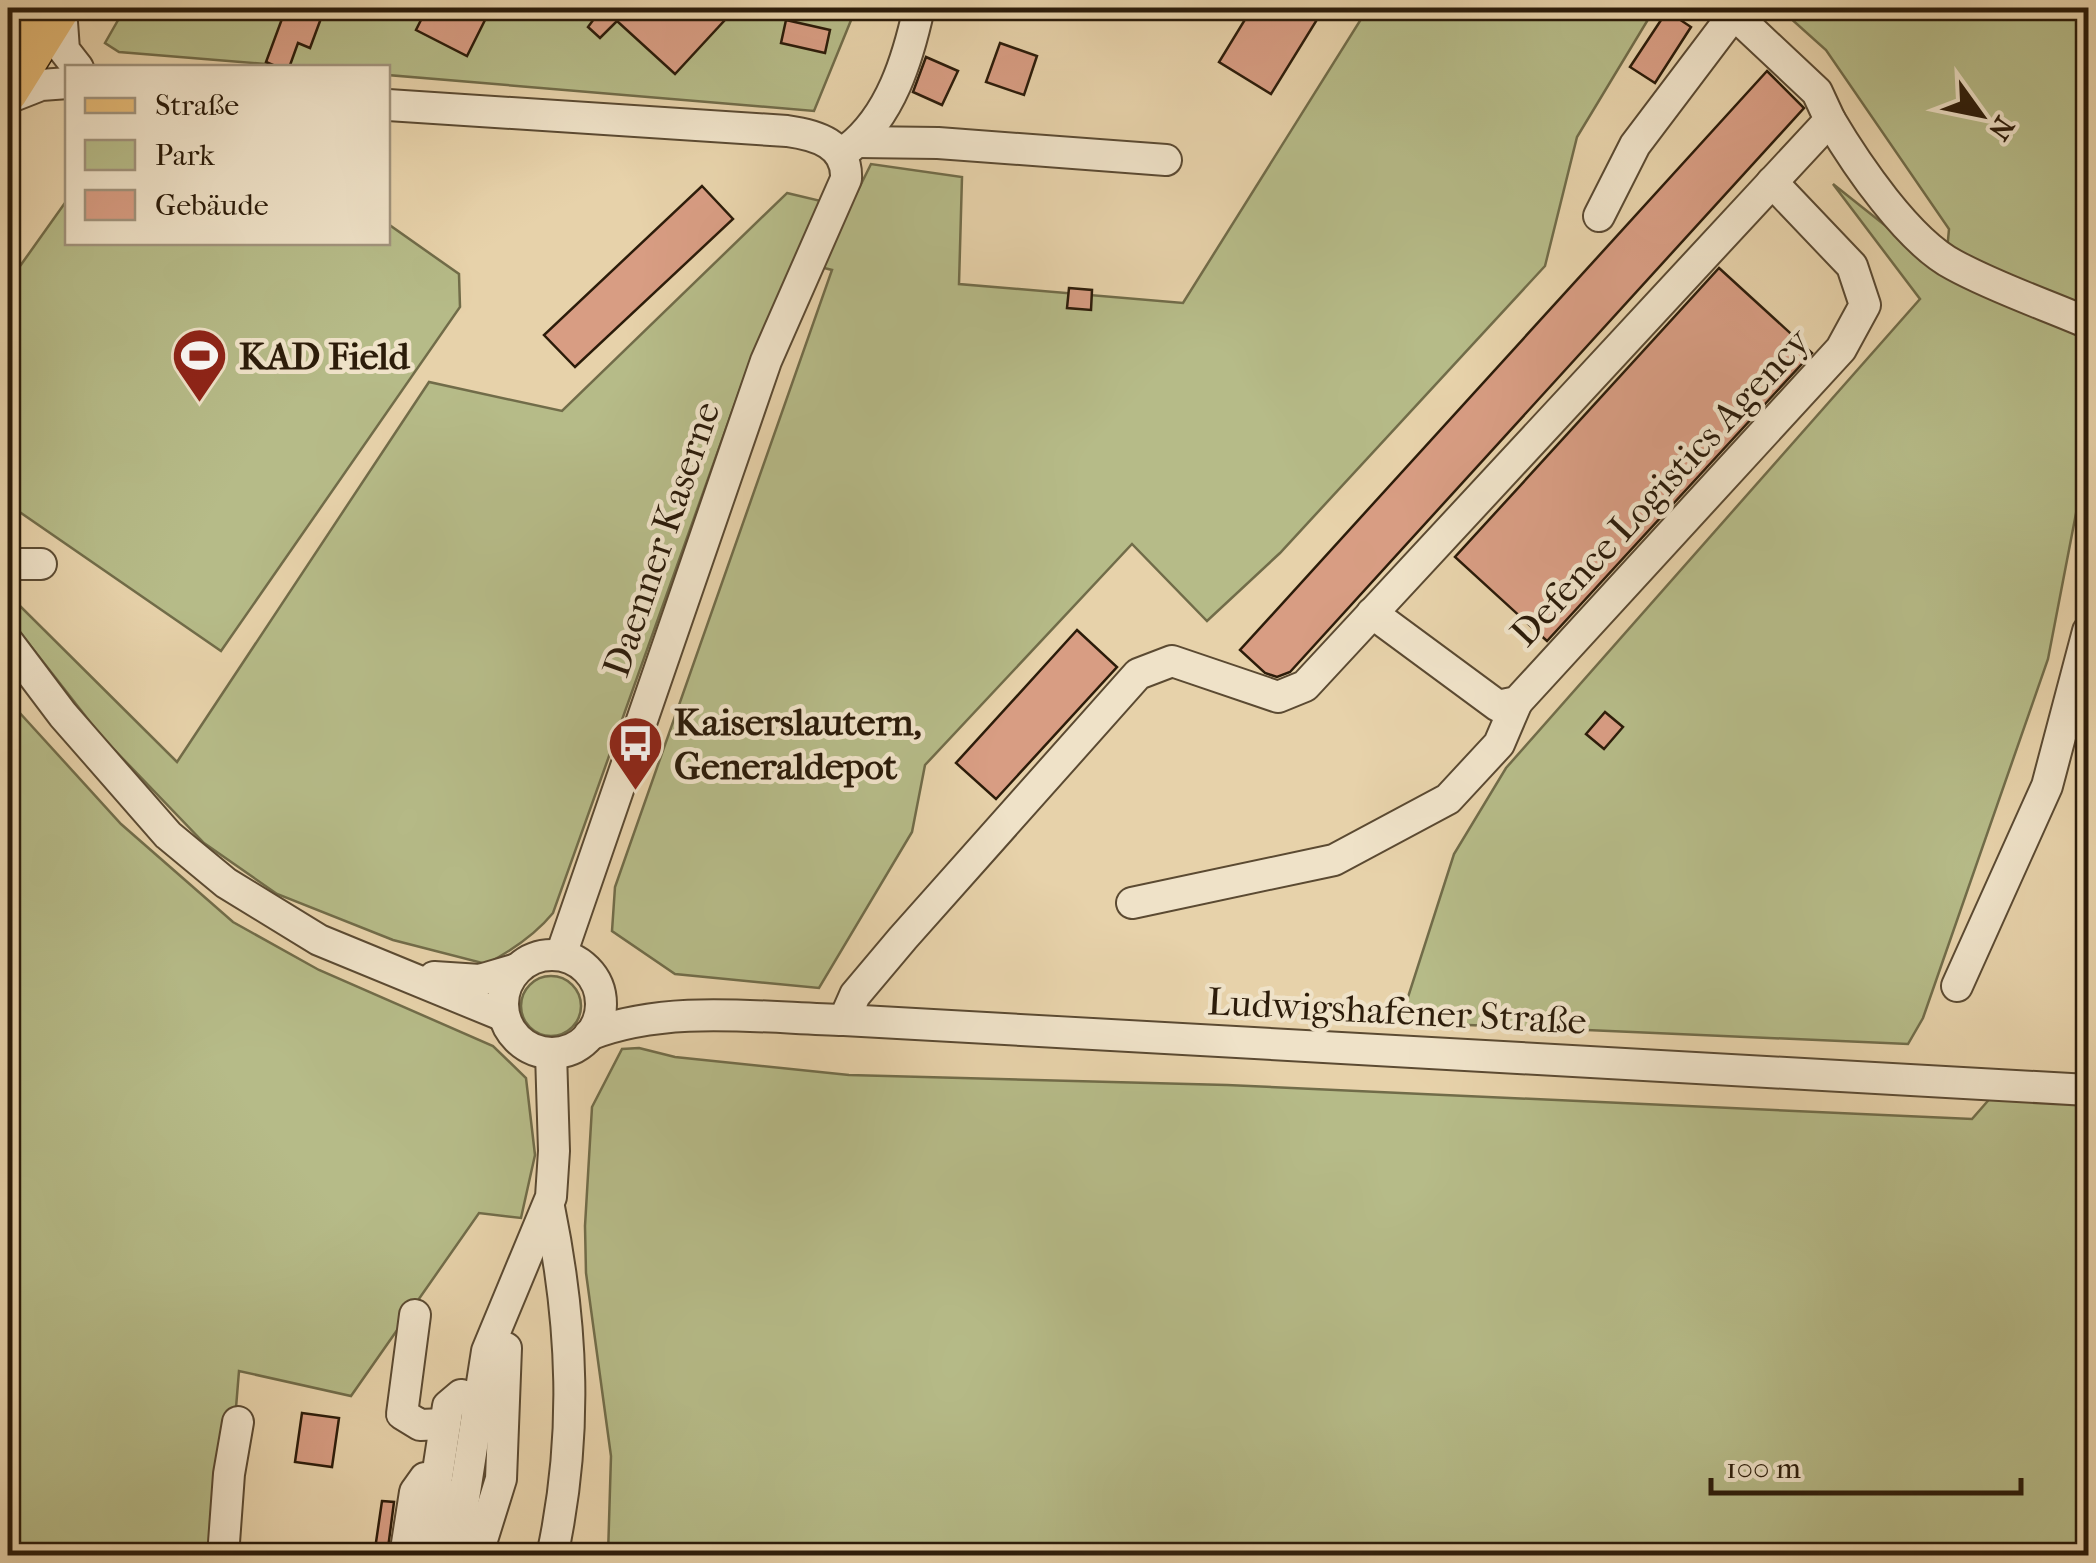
<svg xmlns="http://www.w3.org/2000/svg" width="2096" height="1563" viewBox="0 0 2096 1563" font-family="'IM FELL French Canon',serif">
<rect width="100%" height="100%" fill="#e7d2aa"/>
<filter id="stains"><feTurbulence type="fractalNoise" baseFrequency=".002" numOctaves="4"/><feColorMatrix values="0 0 0 0 .2 0 0 0 0 .09 0 0 0 0 .02 0 0 0 .5 -.17"/></filter>
<radialGradient id="worn" r=".72"><stop offset=".6" stop-color="#630" stop-opacity="0"/><stop offset="1" stop-color="#630" stop-opacity=".3"/></radialGradient>
<!-- green -->
<g fill="#b6bb88" stroke="#716c49" stroke-width="2.5">
<polygon points="125,8 856,8 814,111 388,75 388,68 302,67 119,52 105,43"/>
<polygon points="1368,8 1655,8 1577,137 1545,266 1280,553 1207,621 1132,544 925,765 912,832 819,988 675,974 612,931 615,887 832,270 820,267 871,164 962,177 959,284 1183,303"/>
<polygon points="1779,8 2088,8 2088,451 2048,659 1923,1018 1908,1044 1400,1022 1454,854 1506,768 1920,299 1833,184 1945,273 1949,229 1826,50"/>
<path d="M787,193L821,201L753,353L553,913C535,935 511,951 486,964L393,940L277,894L204,843L101,736L8,617V594L177,762L429,382L562,411Z"/>
<polygon points="67,200 68,242 388,242 388,224 459,274 460,307 221,651 8,504 8,283"/>
<polygon points="8,700 121,824 233,922 319,970 493,1046 526,1078 535,1155 521,1218 479,1213 351,1396 239,1371 224,1555 8,1555"/>
<circle cx="551" cy="1006" r="30"/>
<polygon points="639,1048 675,1057 849,1075 1227,1085 1972,1119 1993,1095 2088,1104 2088,1555 608,1555 611,1456 586,1273 585,1226 592,1107 622,1049"/>
</g>
<!-- building -->
<g fill="#d89d83" stroke="#2c1c0a" stroke-width="2.5">
<polygon points="286,8 308,8 323,13 310,48 298,43 289,68 280,68 266,62"/>
<polygon points="427,8 491,8 467,56 416,30"/>
<polygon points="602,8 736,8 675,74 617,21 600,38 588,27"/>
<polygon points="1252,8 1300,8 1318,18 1271,94 1219,62"/>
<polygon points="1667,11 1691,27 1655,83 1630,67"/>
<polygon points="786,20 830,30 825,53 781,43"/>
<polygon points="1000,43 1037,56 1024,95 986,82"/>
<polygon points="926,57 958,71 942,105 913,92"/>
<polygon points="1767,71 1804,108 1290,672 1277,677 1265,673 1240,650"/>
<polygon points="702,186 733,219 575,367 544,335"/>
<polygon points="1719,268 1812,353 1547,641 1455,557"/>
<polygon points="1069,288 1092,290 1091,310 1067,308"/>
<polygon points="1077,630 1117,667 996,799 956,763"/>
<polygon points="1605,712 1623,727 1604,749 1586,734"/>
<polygon points="302,1413 339,1418 332,1467 295,1462"/>
<polygon points="382,1501 394,1502 387,1556 374,1556"/>
</g>
<g fill="none" stroke-linecap="round" stroke-linejoin="round">
<defs>
<g id="minor">
<polyline points="61,8 64,50 78,68"/>
<polyline points="8,98 41,85 68,83"/>
<path d="M388,105L787,131C816,135 848,144 846,179L766,361L561,955"/>
<path d="M1830,120C1856,164 1908,241 1954,265C1996,288 2044,304 2088,323"/>
<polyline points="858,142 938,143 1166,160"/>
<path d="M848,149C891,116 908,58 919,8"/>
<polyline points="8,568 18,564 41,564"/>
<polyline points="1372,613 1498,706 1517,702 1841,349 1865,305 1852,266 1772,182"/>
<polyline points="8,642 63,715 168,835 226,883 319,940 504,1016"/>
<polyline points="1132,903 1334,860 1448,799 1499,744 1517,702"/>
<circle cx="552" cy="1004" r="49"/>
<polyline points="434,977 480,980 517,969"/>
<polyline points="1957,986 2047,786 2088,631"/>
<polyline points="844,1020 855,995 903,938 1138,674 1172,661 1278,697 1305,686 1830,120 1817,92 1734,14 1635,145 1599,216"/>
<path d="M589,1035C667,1004 762,1018 844,1020L2088,1090"/>
<path d="M549,1207C573,1325 578,1437 552,1556"/>
<polyline points="415,1315 402,1414 420,1425 445,1424"/>
<polyline points="432,1510 448,1406 461,1395"/>
<polyline points="223,1556 229,1474 238,1422"/>
<polyline points="405,1556 415,1492 425,1478"/>
<polyline points="433,1556 444,1494"/>
<polyline points="455,1556 487,1351 551,1197 554,1151 551,1053"/>
<polyline points="477,1556 501,1479 506,1348"/>
</g>
<g id="major">
<polyline points="8,31 22,8"/>
<polyline points="8,93 61,8"/>
</g>
</defs>
<!-- minor casing -->
<use href="#minor" stroke="#5b4a32" stroke-width="34"/>
<!-- major casing -->
<use href="#major" stroke="#2c1c0a" stroke-width="41"/>
<!-- minor -->
<use href="#minor" stroke="#efe2c8" stroke-width="30"/>
<!-- major -->
<use href="#major" stroke="#e4b975" stroke-width="38"/>
</g>
<!-- icons -->
<defs>
<symbol id="stadium-pin" viewBox="-11 -11 22 30"><path d="M0 17L-7.5 6A9.5 9.5 0 1 1 7.5 6Z" fill="#8f2418" stroke="#efe2c8"/><path d="M0-5a6.5 5 0 1 0 0 10a6.5 5 0 1 0 0-10ZM-3.5-1.8h7v3.6h-7Z" fill="#fff"/></symbol>
<symbol id="bus-pin" viewBox="-11 -11 22 30"><path d="M0 17L-7.5 6A9.5 9.5 0 1 1 7.5 6Z" fill="#8f2418" stroke="#efe2c8"/><path d="M-5-6H5V4H4V6H2V4H-2V6H-4V4H-5ZM-3.5-4V0h7V-4ZM-3.5 1.2v1.5H-2V1.2ZM2 1.2v1.5H3.5V1.2Z" fill="#fff"/></symbol>
</defs>
<g fill-rule="evenodd">
<use href="#stadium-pin" x="168" y="324" width="63" height="86"/>
<use href="#bus-pin" x="604" y="712" width="63" height="86"/>
</g>
<g text-anchor="middle" stroke-width="9" stroke-linejoin="round" paint-order="stroke">
<!-- poi labels -->
<g font-size="38" font-weight="bold" fill="#2c1c0a" stroke="#efe2c8" text-anchor="start">
<text x="239" y="369">KAD Field</text>
<text x="674" y="735">Kaiserslautern,<tspan x="674" dy="44">Generaldepot</tspan></text>
</g>
<!-- street labels -->
<g font-size="38" fill="#2c1c0a" stroke="#efe2c8">
<text transform="translate(1660 487) rotate(-47)" y="13">Defence Logistics Agency</text>
<text transform="translate(661 539) rotate(-71)" y="13">Daenner Kaserne</text>
<text transform="translate(1397 1011) rotate(3)" y="13">Ludwigshafener Straße</text>
</g>
</g>
<!-- margin -->
<rect width="2096" height="1563" fill="none" stroke="#e7d2aa" stroke-width="40"/>
<rect x="10" y="10" width="2076" height="1543" fill="none" stroke="#2c1c0a" stroke-width="5"/>
<rect x="20" y="20" width="2056" height="1523" fill="none" stroke="#2c1c0a" stroke-width="2.5"/>
<!-- legend -->
<rect x="65" y="65" width="325" height="180" fill="#efe2c8" stroke="#a1937c" stroke-width="2.5"/>
<rect x="85" y="98" width="50" height="15" fill="#e4b975" stroke="#a1937c" stroke-width="2.5"/>
<text x="155" y="115" font-size="30" fill="#2c1c0a">Straße</text>
<rect x="85" y="140" width="50" height="30" fill="#b6bb88" stroke="#a1937c" stroke-width="2.5"/>
<text x="155" y="165" font-size="30" fill="#2c1c0a">Park</text>
<rect x="85" y="190" width="50" height="30" fill="#d89d83" stroke="#a1937c" stroke-width="2.5"/>
<text x="155" y="215" font-size="30" fill="#2c1c0a">Gebäude</text>
<!-- north arrow -->
<g transform="translate(1981 115) rotate(123)" stroke="#efe2c8" stroke-width="8" paint-order="stroke">
<path d="M0-8L18 38L0 25L-18 38Z" fill="#2c1c0a"/>
<text y="-15" font-size="28" font-weight="bold" text-anchor="middle" fill="#2c1c0a">N</text>
</g>
<!-- scale -->
<path d="M1711 1478v15h310v-15" fill="none" stroke="#2c1c0a" stroke-width="5"/>
<text x="1726" y="1478" font-size="30" fill="#2c1c0a" stroke="#efe2c8" stroke-width="8" paint-order="stroke">100 m</text>
<rect width="100%" height="100%" filter="url(#stains)"/>
<rect width="100%" height="100%" fill="url(#worn)"/>
</svg>
